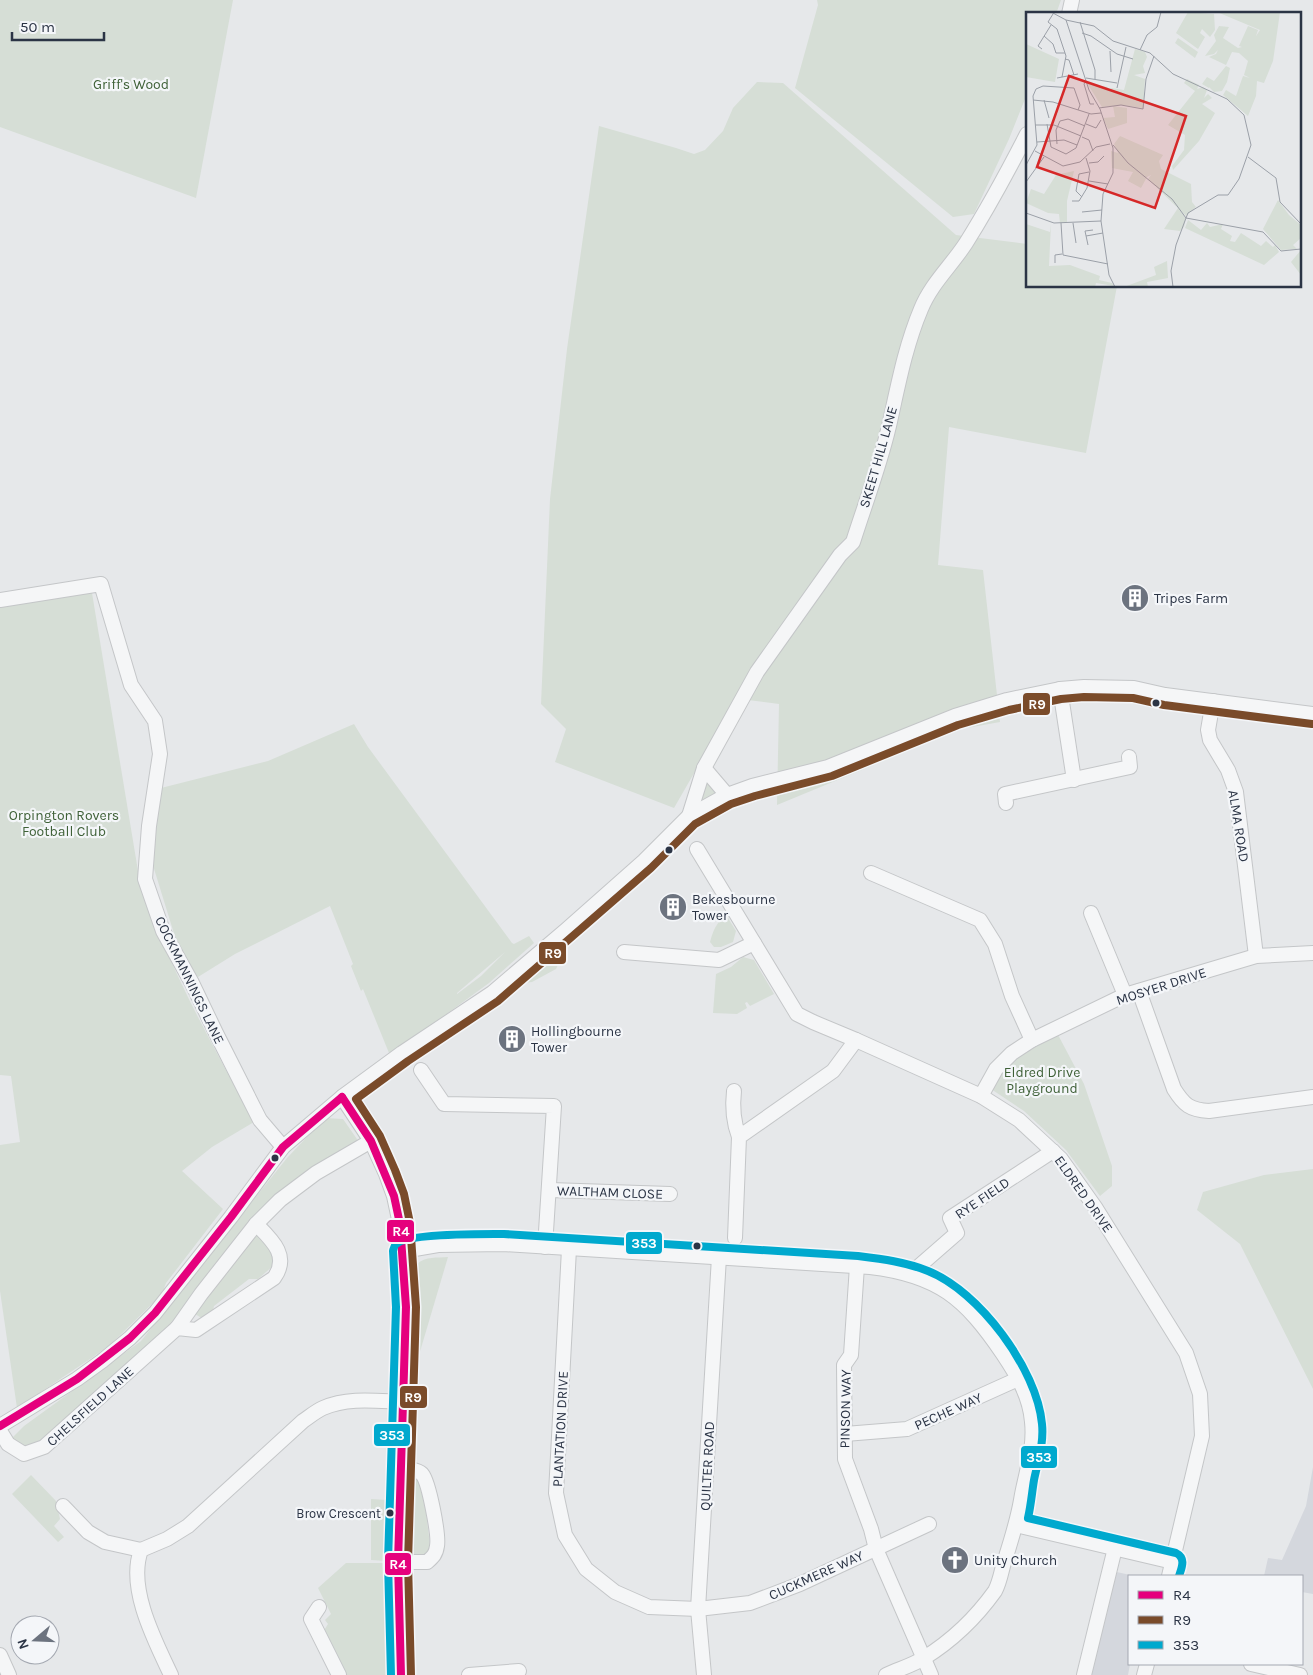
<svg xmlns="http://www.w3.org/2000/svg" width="1313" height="1675" viewBox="0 0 1313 1675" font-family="Karla,sans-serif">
<rect width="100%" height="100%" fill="#e6e8ea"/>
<!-- built -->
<g fill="#d4d7dd">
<polygon points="1313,1467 1313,1594 1302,1592 1302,1576 1264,1576 1268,1558 1282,1560 1306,1506"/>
<polygon points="1112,1571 1135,1576 1129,1576 1130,1664 1128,1675 1087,1675"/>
</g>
<!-- green -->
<g fill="#d6ded6" fill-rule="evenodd">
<polygon points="0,0 233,0 196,198 0,127"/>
<polygon points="817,0 1061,0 1056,14 1027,14 1027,94 1009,139 974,214 953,217 795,88 818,5"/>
<polygon points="757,82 783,83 956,235 1027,244 1027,286 1117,286 1086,453 949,427 938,565 983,570 1000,722 961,729 777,805 779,704 748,700 735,702 674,808 555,762 566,729 541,704 550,499 567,349 599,126 676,148 694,154 705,150 723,131 733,108"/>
<path d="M92,593L139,877C166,964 211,1042 254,1122L212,1147L182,1171L223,1209L166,1283L162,1294L112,1343L93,1357L17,1408L0,1291V1145L20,1142L11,1076L0,1075V607Z"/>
<path d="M354,724L368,747L512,943L514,944L529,936L534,943L489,983L392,1054L390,1052L389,1053L363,989L361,991L351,966L353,964L330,906L235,954L198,977L180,953L151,859L161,788L268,761ZM505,952L481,976L457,994V993Z"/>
<polygon points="706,781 716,793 695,805"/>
<path d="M725,916L728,918L736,931L733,942L721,947H714L710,942C713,931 716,923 725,916Z"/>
<polygon points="567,932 572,936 556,969 532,982 524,983 504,992 504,987"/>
<polygon points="743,957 754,960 774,994 750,1006 747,1002 745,1003 747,1008 737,1014 713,1013 716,974 731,967"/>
<polygon points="1056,1031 1084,1084 1112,1166 1112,1186 1100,1196 1066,1150 1024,1111 991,1089 1004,1069 1018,1053"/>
<polygon points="325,1118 343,1119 359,1142 317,1165 270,1200 172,1324 40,1446 24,1449 12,1438 24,1426 141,1341 287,1158"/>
<polygon points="1313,1169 1313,1389 1240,1244 1197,1210 1203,1192 1264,1175"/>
<polygon points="256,1234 263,1235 274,1251 273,1266 258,1279 249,1279 214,1306 212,1315 205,1320 195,1314"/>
<path d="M448,1257L419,1355L416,1357L418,1311L417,1264C425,1256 438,1258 448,1257Z"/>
<polygon points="31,1475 56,1501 60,1519 54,1526 64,1537 58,1542 12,1494"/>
<polygon points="410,1476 422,1479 431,1553 427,1557 412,1557 407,1553 406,1480"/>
<polygon points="371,1499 387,1500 387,1561 371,1560"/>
<polygon points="346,1563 386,1563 390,1675 345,1675 323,1632 328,1624 325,1620 331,1614 318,1588"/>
</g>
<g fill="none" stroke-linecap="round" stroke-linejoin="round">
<defs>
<g id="minor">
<polyline points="1069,14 1072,0"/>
<polyline points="0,600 101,584 131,685 155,721 160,754 149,826 145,879 163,931 192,983 216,1033 260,1120 283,1147"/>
<polyline points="1060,689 1074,780"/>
<polyline points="1213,701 1208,730 1210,740 1228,770 1236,792 1256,956"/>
<polyline points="704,768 727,795"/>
<polyline points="1006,803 1005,794 1130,767 1129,757"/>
<path d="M689,816L704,768L757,672L840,555L853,542C865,504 880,465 889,426C898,386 905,347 921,309C931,284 951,266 966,243C988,208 1008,171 1027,134"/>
<polyline points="697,849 797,1014 813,1022 856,1040 981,1096 1019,1120 1061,1159 1095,1207 1186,1353 1200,1394 1202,1436 1169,1576"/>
<polyline points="871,873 980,920 995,944 1012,996 1032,1040"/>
<polyline points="1091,913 1125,995"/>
<polyline points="624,952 719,960 754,943"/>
<path d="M1139,991L1174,1089C1184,1105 1190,1110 1209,1111L1313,1097"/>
<polyline points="421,1070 444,1104 554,1106 545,1247"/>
<path d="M734,1091C732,1108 733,1121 739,1137"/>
<polyline points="981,1096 996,1069 1012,1053 1032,1040 1125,995 1256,956 1313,953"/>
<polyline points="342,1097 371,1141 386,1174 394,1196 400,1224 406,1307 398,1562 401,1675"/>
<polyline points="550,1190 670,1194"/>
<polyline points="735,1238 739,1137 833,1071 856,1040"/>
<polyline points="569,1249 556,1493 565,1535 586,1569 615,1592 649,1607 698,1609 750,1603 800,1584 929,1524"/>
<path d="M403,1251L438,1245L503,1244L870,1267C938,1275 965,1298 1003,1354C1017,1375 1030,1396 1032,1422C1035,1449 1025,1475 1021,1500C1017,1523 1010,1544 1003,1566C1001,1574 999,1584 995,1591C975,1619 953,1640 924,1658C913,1665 899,1669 886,1675"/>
<polyline points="857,1266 851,1355 844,1365 845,1459 871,1529 876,1549 931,1675"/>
<polyline points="910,1274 957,1233 950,1218 1053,1151"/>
<polyline points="177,1328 201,1294 256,1224 280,1200 316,1173 371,1141"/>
<polyline points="0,1426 77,1379 102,1361 130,1338 155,1313 231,1217 283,1147 342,1097 402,1053 492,993 566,930 644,861 689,816 727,795 752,786 828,767 955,716 1007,700 1060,689 1084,687 1134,688 1165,695 1313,714"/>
<path d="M0,1431L8,1444L24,1454L44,1447L177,1328L196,1330L274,1278C290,1256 272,1240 256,1224"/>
<polyline points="845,1434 907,1429 1018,1379"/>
<polyline points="63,1506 88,1532 105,1542 141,1550"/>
<polyline points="1016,1525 1173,1562"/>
<path d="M398,1562H427C433,1557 436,1554 437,1546C439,1535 429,1482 422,1474C417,1469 407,1469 400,1469"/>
<polyline points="319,1607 311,1619 339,1675"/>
<polyline points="0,1655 9,1675"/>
<polyline points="1251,1664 1300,1675"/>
<path d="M171,1675C155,1641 127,1588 141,1550L167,1539L188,1526L303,1421C309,1417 316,1411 323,1408C348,1397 376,1401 402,1402"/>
<polyline points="469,1675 519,1671"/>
<polyline points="704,1675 698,1609 719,1257"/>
<polyline points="1084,1675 1115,1548"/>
<polyline points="1144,1675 1147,1664"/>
</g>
</defs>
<!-- minor casing -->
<use href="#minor" stroke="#c4c6c8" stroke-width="16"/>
<!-- minor -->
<use href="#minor" stroke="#f5f6f7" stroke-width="14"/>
<defs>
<g id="bus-1">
<polyline points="342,1097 371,1141 394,1196 400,1224 406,1307 398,1562 401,1675"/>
<polyline points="0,1426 77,1379 130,1338 155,1313 231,1217 283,1147 342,1097"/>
</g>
<polyline id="bus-2" points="411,1675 408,1562 416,1307 410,1223 404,1194 395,1170 380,1136 356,1099 408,1061 498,1001 651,868 695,824 731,804 755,796 832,776 958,725 1009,710 1061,699 1084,697 1133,698 1164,705 1312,724"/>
<path id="bus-3" d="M391,1675L388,1562L396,1307L393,1251C394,1247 394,1246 396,1244C408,1233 485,1234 504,1234L858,1256C882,1259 906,1262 928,1271C979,1291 1037,1369 1042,1424C1044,1443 1038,1461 1034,1480C1032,1492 1031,1505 1028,1518L1176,1553C1186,1558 1182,1567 1179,1576"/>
</defs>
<!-- bus-1 casing -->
<use href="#bus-1" stroke="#f4f6f9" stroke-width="11"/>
<!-- bus-2 casing -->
<use href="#bus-2" stroke="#f4f6f9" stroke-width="11"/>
<!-- bus-3 casing -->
<use href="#bus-3" stroke="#f4f6f9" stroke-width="11"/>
<!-- bus-1 -->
<use href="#bus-1" stroke="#e5007d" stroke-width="8"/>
<!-- bus-2 -->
<use href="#bus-2" stroke="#7a4b2a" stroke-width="8"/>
<!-- bus-3 -->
<use href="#bus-3" stroke="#00a9ce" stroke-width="8"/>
</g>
<!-- icons -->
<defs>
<symbol id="building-disc" viewBox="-11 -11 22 22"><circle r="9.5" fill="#6c737f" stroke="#f4f6f9"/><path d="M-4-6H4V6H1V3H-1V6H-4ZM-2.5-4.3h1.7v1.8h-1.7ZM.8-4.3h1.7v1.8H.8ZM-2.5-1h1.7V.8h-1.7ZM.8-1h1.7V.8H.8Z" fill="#fff"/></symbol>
<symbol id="church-disc" viewBox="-11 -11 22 22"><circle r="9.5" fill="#6c737f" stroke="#f4f6f9"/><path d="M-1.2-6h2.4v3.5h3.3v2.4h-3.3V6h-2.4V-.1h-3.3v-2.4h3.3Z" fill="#fff"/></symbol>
</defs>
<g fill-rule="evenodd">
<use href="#building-disc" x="1119" y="582" width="32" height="32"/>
<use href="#building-disc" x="657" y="891" width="32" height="32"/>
<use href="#building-disc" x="496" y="1023" width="32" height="32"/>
<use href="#church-disc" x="939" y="1544" width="32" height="32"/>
</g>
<!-- markers -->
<g fill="#2b3445" stroke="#f4f6f9" stroke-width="2">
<circle cx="1156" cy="703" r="4.5"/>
<circle cx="669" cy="850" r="4.5"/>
<circle cx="275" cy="1158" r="4.5"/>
<circle cx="697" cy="1246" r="4.5"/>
<circle cx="390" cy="1513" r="4.5"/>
</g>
<g text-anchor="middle" stroke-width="4.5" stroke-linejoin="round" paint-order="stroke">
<!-- bus labels -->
<g font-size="13" fill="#2b3445" stroke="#f4f6f9" text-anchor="end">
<text x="381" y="1518">Brow Crescent</text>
</g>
<!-- park labels -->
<g font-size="14" fill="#3f6138" stroke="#f4f6f9">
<text x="131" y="89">Griff's Wood</text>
<text x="64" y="820">Orpington Rovers<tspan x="64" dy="16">Football Club</tspan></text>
<text x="1042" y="1077">Eldred Drive<tspan x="1042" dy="16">Playground</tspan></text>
</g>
<!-- street labels -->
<g font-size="14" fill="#2b3445" stroke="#f4f6f9">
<text transform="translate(878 457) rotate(-74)" y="5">SKEET HILL LANE</text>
<text transform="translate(1239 826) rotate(81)" y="5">ALMA ROAD</text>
<text transform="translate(190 980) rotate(64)" y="5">COCKMANNINGS LANE</text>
<text transform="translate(1161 986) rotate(-18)" y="5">MOSYER DRIVE</text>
<text transform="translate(610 1192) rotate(2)" y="5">WALTHAM CLOSE</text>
<text transform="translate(1084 1194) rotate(55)" y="5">ELDRED DRIVE</text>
<text transform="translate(982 1198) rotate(-34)" y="5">RYE FIELD</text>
<text transform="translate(90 1406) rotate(-42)" y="5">CHELSFIELD LANE</text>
<text transform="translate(845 1409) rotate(-89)" y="5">PINSON WAY</text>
<text transform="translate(948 1411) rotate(-24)" y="5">PECHE WAY</text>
<text transform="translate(560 1429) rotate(-87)" y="5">PLANTATION DRIVE</text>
<text transform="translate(707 1466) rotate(-87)" y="5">QUILTER ROAD</text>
<text transform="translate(816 1575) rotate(-24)" y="5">CUCKMERE WAY</text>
</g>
<!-- poi labels -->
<g font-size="14" fill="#2b3445" stroke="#f4f6f9" text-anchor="start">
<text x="1154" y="603">Tripes Farm</text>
<text x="692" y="904">Bekesbourne<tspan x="692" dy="16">Tower</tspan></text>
<text x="531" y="1036">Hollingbourne<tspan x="531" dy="16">Tower</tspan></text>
<text x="974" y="1565">Unity Church</text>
</g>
</g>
<!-- overview -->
<g transform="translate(1026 12)">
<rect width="275" height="275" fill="#e6e8ea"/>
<path d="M162,0L188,2L189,18L184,25L176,17L174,21L179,25L172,37L150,21ZM191,0H254L247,49L238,71L231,69L230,84L222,104L197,83L200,78L210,84L217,64L224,66L218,63L222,49L213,41L206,40L200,53L183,45L190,42L192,38L188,42L179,44L190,29L188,23L193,14L203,15L197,26L212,36L216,35L213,34L222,14L232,18L230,24L234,18ZM152,26L172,40L169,46L149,31ZM0,32L33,47L29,70L0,65ZM109,37L119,40L121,45L117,54L119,61L108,63L119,67L117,96L96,93L76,95L61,71L81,75L83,78L85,76L98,78ZM200,54L204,56L201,70L196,79L188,80L183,75L184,72L183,76L176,72L181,65L188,69ZM161,67L173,73L171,77L177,75L181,78L178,86L182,82L186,86L176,92L189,101L173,129L147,158L146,154L158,138L159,123L142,113L169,79L158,71ZM87,94L101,96V111L82,117L77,106L89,105ZM94,124L137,143L133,149L135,157L165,172L166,190L170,195L160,204L122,167L125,163L121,165L115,176L102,169L107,160L86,156L85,139L92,141L88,132ZM48,159L41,189V210L34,211L33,202L22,201L0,191L5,177L18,182L30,163ZM252,188L263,203L275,213V226L267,233L271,237L255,238L237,217ZM152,196L160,206L158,215L154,219L138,217ZM162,208L175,218L181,211L184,215L197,212L195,217L206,224L204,229L209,230L215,221L235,234L240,229L247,235L249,233L253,240L238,253L159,216ZM0,212L24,220L25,212L23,254L44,253L74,264L73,268L86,271L88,274L70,271L69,275H0ZM275,238V263L265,250ZM141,249L142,266L121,270L122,275H98L130,263L128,255Z" fill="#d6ded6"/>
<path fill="none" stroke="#9ba0a8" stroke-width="1" d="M25,0L40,8L68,14L87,29L124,41L147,62L201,87L218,103L225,133L213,167L202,183H192L162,201L160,206M27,2L22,10L31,17L40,44L36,65M40,8L63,78L74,97L87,136V161L77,182L75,209L83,263L89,275M54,10L69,58V67M56,21L65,24L91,42L107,47M18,24L27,32L30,41H39M16,37L12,34L25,13M114,38L121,23L131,15L135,0M84,39L85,60M39,47L43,48L48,63M31,66L52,62M60,66L91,71M60,69L58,72L64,92H68M91,76L100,35M7,88L27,90L65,102L75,101M18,88L23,106M73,96L95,93L117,97L120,67L128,44M21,112L25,135L40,142L50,136L63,102M60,112L70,116L75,108M9,113H28L55,124M56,125L63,128L67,139M11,130L38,128L51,133M31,132L30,118L34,109L42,107L59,114M87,133L102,151L146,187L160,206L237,220L255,239L275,237M9,139L37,154L54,150L70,135L84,132M222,145L250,166L254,190L275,212M63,151L72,150L78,144M0,153L11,133L7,84L10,77L17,74L48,76L54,93L52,98M63,169L82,172M0,170L18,145M56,185L50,179L53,162L63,160M46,189H53L61,176L64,159L60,146M56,200L76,198M0,201L28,211L75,209M35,211L37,243L82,252M47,211L50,231M60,224L77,221M62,233L59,219L67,218M29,251V243L36,242M147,275L145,259L150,233L160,206"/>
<path fill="#d62828" fill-opacity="0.15" stroke="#d62828" stroke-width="2.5" d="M43,64L160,104L129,196L11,155Z"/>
<rect width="275" height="275" fill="none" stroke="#2b3445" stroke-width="2.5"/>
</g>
<g stroke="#f4f6f9" stroke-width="2">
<rect x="1022" y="692" width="29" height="24" rx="5" fill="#7a4b2a"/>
<rect x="538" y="941" width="29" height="24" rx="5" fill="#7a4b2a"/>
<rect x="386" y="1219" width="29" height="24" rx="5" fill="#e5007d"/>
<rect x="625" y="1231" width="38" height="24" rx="5" fill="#00a9ce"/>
<rect x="399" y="1385" width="29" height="24" rx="5" fill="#7a4b2a"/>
<rect x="373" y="1423" width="38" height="24" rx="5" fill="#00a9ce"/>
<rect x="1020" y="1445" width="38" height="24" rx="5" fill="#00a9ce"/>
<rect x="384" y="1552" width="28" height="24" rx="5" fill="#e5007d"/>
</g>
<g font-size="14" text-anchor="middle" font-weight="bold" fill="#fff">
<text x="1037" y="709">R9</text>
<text x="553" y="958">R9</text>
<text x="401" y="1236">R4</text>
<text x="644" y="1248">353</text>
<text x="413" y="1402">R9</text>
<text x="392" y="1440">353</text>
<text x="1039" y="1462">353</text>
<text x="398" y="1569">R4</text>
</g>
<!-- legend -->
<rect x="1128" y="1575" width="175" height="90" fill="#f4f6f9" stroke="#a4a8b1"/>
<rect x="1138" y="1591" width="25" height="8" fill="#e5007d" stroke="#a4a8b1"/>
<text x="1173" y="1600" font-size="15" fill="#2b3445">R4</text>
<rect x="1138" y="1616" width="25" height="8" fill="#7a4b2a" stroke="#a4a8b1"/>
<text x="1173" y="1625" font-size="15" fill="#2b3445">R9</text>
<rect x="1138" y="1641" width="25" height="8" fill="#00a9ce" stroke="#a4a8b1"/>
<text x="1173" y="1650" font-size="15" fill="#2b3445">353</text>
<!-- north arrow -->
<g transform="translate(35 1640) rotate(251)"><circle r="24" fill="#f4f6f9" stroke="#a4a8b1"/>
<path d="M0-4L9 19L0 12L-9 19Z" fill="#6c737f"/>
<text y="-8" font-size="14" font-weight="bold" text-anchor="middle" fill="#2b3445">N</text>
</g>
<!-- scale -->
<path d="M12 32v8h92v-8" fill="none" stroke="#2b3445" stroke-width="2.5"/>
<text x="20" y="32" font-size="15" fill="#2b3445" stroke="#f4f6f9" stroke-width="4" paint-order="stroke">50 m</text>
</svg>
